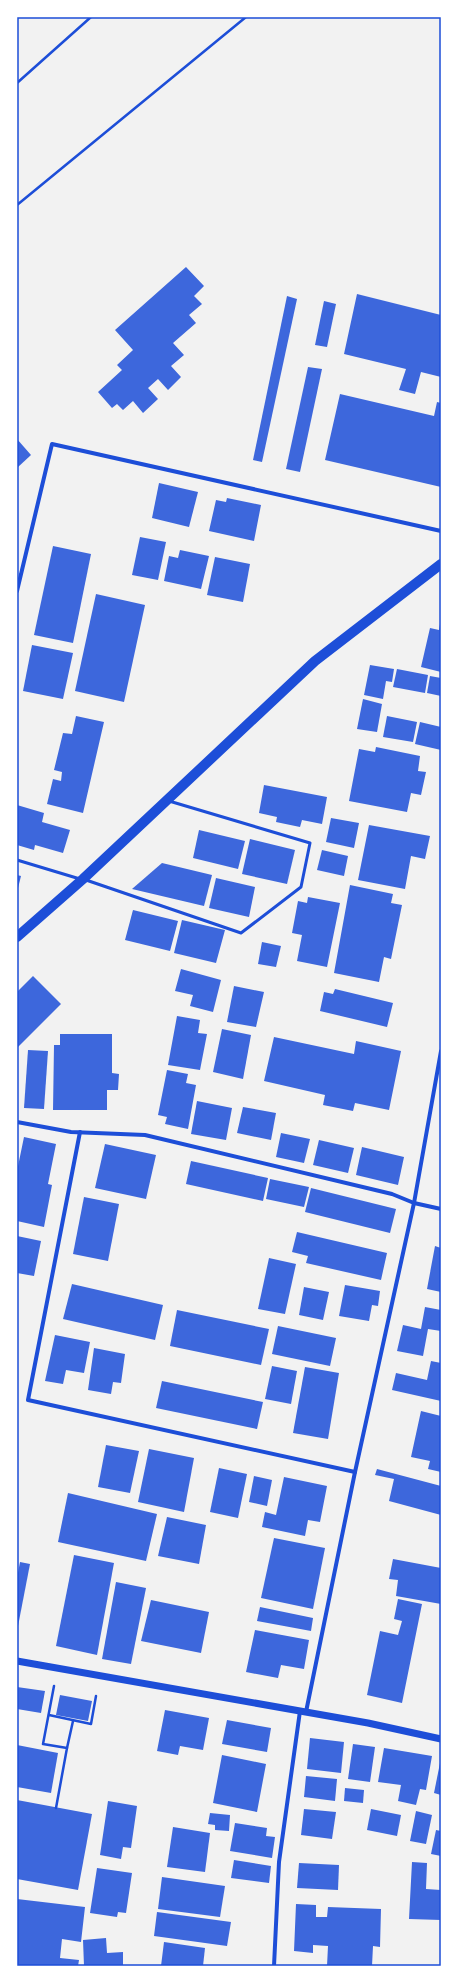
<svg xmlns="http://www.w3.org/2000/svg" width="458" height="1983" viewBox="0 0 458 1983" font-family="'Sofia Sans Condensed',sans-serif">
<rect width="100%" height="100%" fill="#f2f2f2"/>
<!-- building -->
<g fill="#3d67dc">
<polygon points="186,267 204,286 194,296 202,304 189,315 196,323 173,343 184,355 171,366 181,377 168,390 158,379 148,388 158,399 143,413 133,401 123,410 117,404 112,408 98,392 122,370 117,365 133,350 115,330"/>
<polygon points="357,294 441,315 441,377 421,372 415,394 399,390 406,369 344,354"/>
<polygon points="287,296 297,299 262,462 253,460"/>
<polygon points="324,301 336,304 327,347 315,345"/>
<polygon points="308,367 322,369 300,472 286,469"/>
<polygon points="340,394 434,416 437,402 441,403 441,487 325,460"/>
<polygon points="17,439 31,455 17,468"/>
<polygon points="159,483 198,492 189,527 152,518"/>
<polygon points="227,498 261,505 254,541 209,531 216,500 226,502"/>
<polygon points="140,537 166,542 158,580 132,575"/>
<polygon points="53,546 91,554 73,643 34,635"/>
<polygon points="180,550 209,556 201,589 164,581 169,556 178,558"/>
<polygon points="215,557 250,564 243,602 207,595"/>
<polygon points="96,594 145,605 124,702 75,691"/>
<polygon points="440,624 441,624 441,672 421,667 430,628 439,630"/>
<polygon points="32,645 73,653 63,699 23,691"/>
<polygon points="370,665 394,669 392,682 386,681 383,699 364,695"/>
<polygon points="397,669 428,675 425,693 393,687"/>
<polygon points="430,676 441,678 441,696 427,693"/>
<polygon points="363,699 382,704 377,732 357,729"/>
<polygon points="76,716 104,722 83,813 47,804 53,779 61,781 62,772 54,770 63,733 72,734"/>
<polygon points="387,716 417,722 413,742 383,737"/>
<polygon points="420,722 441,727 441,750 415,744"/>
<polygon points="376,747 420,756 418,771 426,772 421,795 411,793 407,812 349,801 359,749 375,752"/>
<polygon points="264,785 327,797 322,824 302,820 300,827 276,822 277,817 259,813"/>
<polygon points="17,805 44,813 42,822 70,830 63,853 35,845 34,850 17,845"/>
<polygon points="331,818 359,823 354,848 326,842"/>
<polygon points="369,825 430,836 425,859 411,856 405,889 358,880"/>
<polygon points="199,830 245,841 238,869 193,858"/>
<polygon points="250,839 295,850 287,884 242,874"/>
<polygon points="322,850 348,856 344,876 317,870"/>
<polygon points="162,863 212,875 204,906 132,889"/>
<polygon points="17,875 21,876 18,888 17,888"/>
<polygon points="216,878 255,887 249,917 209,908"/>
<polygon points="350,885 393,894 391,903 402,905 391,959 384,957 379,982 334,973"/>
<polygon points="308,897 340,903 327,967 297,961 302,935 292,933 298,901 307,903"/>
<polygon points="133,910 178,921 170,951 125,940"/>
<polygon points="182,920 225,930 216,963 174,953"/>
<polygon points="262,942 281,946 276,967 258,964"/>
<polygon points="181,969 221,980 213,1012 190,1006 193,995 175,991"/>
<polygon points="33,976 61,1004 17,1048 17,992"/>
<polygon points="234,986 264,992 256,1027 227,1022"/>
<polygon points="335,989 393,1003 387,1027 320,1011 324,992 333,994"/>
<polygon points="177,1016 200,1020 198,1033 207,1034 200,1070 168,1065"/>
<polygon points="222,1029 251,1035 243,1079 213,1072"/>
<polygon points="60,1034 112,1034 112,1073 119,1074 118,1090 107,1090 107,1110 53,1110 54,1045 60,1045"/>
<polygon points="274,1037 354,1054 356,1041 401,1051 389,1110 355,1103 353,1111 323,1105 325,1095 264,1081"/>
<polygon points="28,1050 48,1051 44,1109 24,1108"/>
<polygon points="167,1070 188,1074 186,1083 196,1085 188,1129 165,1124 167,1117 158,1115"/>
<polygon points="197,1101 232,1108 226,1140 191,1134"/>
<polygon points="243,1107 276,1113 271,1140 237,1133"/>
<polygon points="281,1133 310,1139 304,1163 276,1157"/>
<polygon points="24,1137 56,1144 48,1184 52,1185 44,1227 17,1221 17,1171"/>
<polygon points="319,1140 354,1148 348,1173 313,1165"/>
<polygon points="105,1144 156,1155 146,1199 95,1188"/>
<polygon points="362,1147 404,1157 398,1185 356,1175"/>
<polygon points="191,1161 268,1178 263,1201 186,1184"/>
<polygon points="270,1179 309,1187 304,1207 266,1199"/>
<polygon points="311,1188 396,1209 390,1233 305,1212"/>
<polygon points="84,1197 119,1204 108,1261 73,1254"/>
<polygon points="297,1232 387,1253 381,1280 306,1263 308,1256 292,1252"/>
<polygon points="17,1236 41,1241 34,1276 17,1273"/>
<polygon points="435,1246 441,1248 441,1292 427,1289"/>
<polygon points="269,1258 296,1264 285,1314 258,1309"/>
<polygon points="72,1284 163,1305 155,1340 63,1319"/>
<polygon points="345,1285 380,1291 378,1306 372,1305 369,1321 339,1316"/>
<polygon points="304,1287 329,1292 323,1320 299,1315"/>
<polygon points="425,1307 441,1310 441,1331 428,1329 423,1356 397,1351 403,1325 421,1329"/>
<polygon points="177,1310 269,1329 261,1365 170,1346"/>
<polygon points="278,1326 336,1338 330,1366 272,1354"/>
<polygon points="55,1335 90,1342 84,1373 66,1370 63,1384 45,1381"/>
<polygon points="94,1348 125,1354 121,1383 113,1382 111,1394 88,1390"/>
<polygon points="431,1361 441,1363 441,1401 392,1390 396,1373 427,1380"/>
<polygon points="272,1366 297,1371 291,1404 265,1399"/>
<polygon points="305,1367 339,1373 328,1439 293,1433"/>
<polygon points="162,1381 263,1402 257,1429 156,1408"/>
<polygon points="421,1411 441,1416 441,1472 428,1469 430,1461 411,1457"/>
<polygon points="106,1445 139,1451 130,1493 98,1487"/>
<polygon points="149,1449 194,1458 184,1512 138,1502"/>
<polygon points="219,1468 247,1474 238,1518 210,1512"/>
<polygon points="377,1469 441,1486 441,1515 389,1501 394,1479 375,1475"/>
<polygon points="254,1476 272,1480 267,1506 249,1502"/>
<polygon points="284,1477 327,1486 320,1522 308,1520 305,1536 262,1527 265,1512 276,1515"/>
<polygon points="68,1493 157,1514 146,1561 58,1542"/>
<polygon points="167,1517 206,1525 199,1564 158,1556"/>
<polygon points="274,1538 325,1548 313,1609 261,1598"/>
<polygon points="74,1555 114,1563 97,1655 56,1646"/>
<polygon points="393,1559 441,1568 441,1604 396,1596 398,1580 389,1579"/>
<polygon points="20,1562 30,1564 18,1626 17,1578"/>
<polygon points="116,1582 146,1588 131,1664 102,1659"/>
<polygon points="398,1599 422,1604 402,1703 367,1695 380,1631 398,1635 402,1621 394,1619"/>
<polygon points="151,1600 209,1612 201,1653 141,1641"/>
<polygon points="260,1607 313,1618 311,1631 257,1621"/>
<polygon points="255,1630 309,1640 304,1669 281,1665 278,1678 246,1672"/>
<polygon points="17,1687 45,1691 41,1713 17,1709"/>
<polygon points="60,1695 92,1701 88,1721 56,1715"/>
<polygon points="165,1710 209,1718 203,1750 180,1746 178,1755 157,1751"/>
<polygon points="227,1720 271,1728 267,1752 222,1744"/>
<polygon points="310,1738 344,1742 341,1773 307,1769"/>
<polygon points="353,1744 375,1747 370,1782 348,1779"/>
<polygon points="17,1745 58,1753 51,1793 17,1787"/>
<polygon points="384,1748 432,1756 426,1790 420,1789 416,1805 398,1801 401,1785 378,1782"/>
<polygon points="222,1755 266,1764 257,1812 213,1803"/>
<polygon points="440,1763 441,1763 441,1795 434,1793"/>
<polygon points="306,1776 337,1779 335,1801 304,1797"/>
<polygon points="345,1788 364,1790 363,1803 344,1801"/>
<polygon points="17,1800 92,1814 78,1890 17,1879"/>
<polygon points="108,1801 137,1806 131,1848 123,1847 121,1859 100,1855"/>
<polygon points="304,1809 336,1812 332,1839 301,1835"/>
<polygon points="371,1809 401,1815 397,1836 367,1830"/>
<polygon points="416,1811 432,1815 426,1844 410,1841"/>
<polygon points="210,1813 230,1815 229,1831 215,1830 215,1825 208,1824"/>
<polygon points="235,1823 267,1828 266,1836 275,1837 272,1858 230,1851"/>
<polygon points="173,1827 210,1833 205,1872 167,1867"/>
<polygon points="436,1830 441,1831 441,1856 431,1854"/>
<polygon points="234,1860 271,1866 269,1883 231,1878"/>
<polygon points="412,1862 427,1863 426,1889 441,1890 441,1920 409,1919"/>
<polygon points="299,1863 339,1865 338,1890 297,1888"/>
<polygon points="97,1868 132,1873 126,1913 118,1912 117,1917 90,1913"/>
<polygon points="162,1877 225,1886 220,1917 158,1909"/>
<polygon points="17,1899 85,1907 81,1942 62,1939 60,1958 79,1960 78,1966 17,1966"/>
<polygon points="296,1904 316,1905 316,1917 327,1917 328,1907 381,1909 380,1947 373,1946 372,1966 327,1966 328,1946 313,1945 313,1953 294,1951"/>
<polygon points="157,1912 231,1922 227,1946 154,1936"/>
<polygon points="106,1938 107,1953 123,1952 123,1966 84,1966 83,1940"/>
<polygon points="164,1942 205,1948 203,1966 161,1966"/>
</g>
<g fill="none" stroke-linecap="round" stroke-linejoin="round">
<!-- path -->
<g stroke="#1d4ed8" stroke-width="2.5">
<polyline points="17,83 91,17"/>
<polyline points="17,205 246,17"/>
<polyline points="54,1686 43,1744 67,1748 56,1808"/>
<polyline points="49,1715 91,1724 96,1696"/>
<polyline points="67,1748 73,1721"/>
</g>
<!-- service -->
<g stroke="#1d4ed8" stroke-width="3">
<polyline points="17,860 80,879"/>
<polyline points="86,880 241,933 301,887 310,843 169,801"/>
</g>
<!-- minor -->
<g stroke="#1d4ed8" stroke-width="4">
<polyline points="17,591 52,444 441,531"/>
<polyline points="17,1122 71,1132 145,1135 392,1194 414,1203 441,1209"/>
<polyline points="80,1132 28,1400 355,1472"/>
<polyline points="306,1712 355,1472 414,1203 441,1051"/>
<polyline points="274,1966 279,1862 300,1711"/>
</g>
<!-- tertiary -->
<polyline stroke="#1d4ed8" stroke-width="7" points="17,1661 368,1723 441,1739"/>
<!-- primary -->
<polyline stroke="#1d4ed8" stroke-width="10" points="17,937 83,879 315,661 441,564"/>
</g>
<!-- border -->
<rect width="458" height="1983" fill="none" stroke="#ffffff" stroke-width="36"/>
<rect x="18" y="18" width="422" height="1947" fill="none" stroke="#1d4ed8" stroke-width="1.5"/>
</svg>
